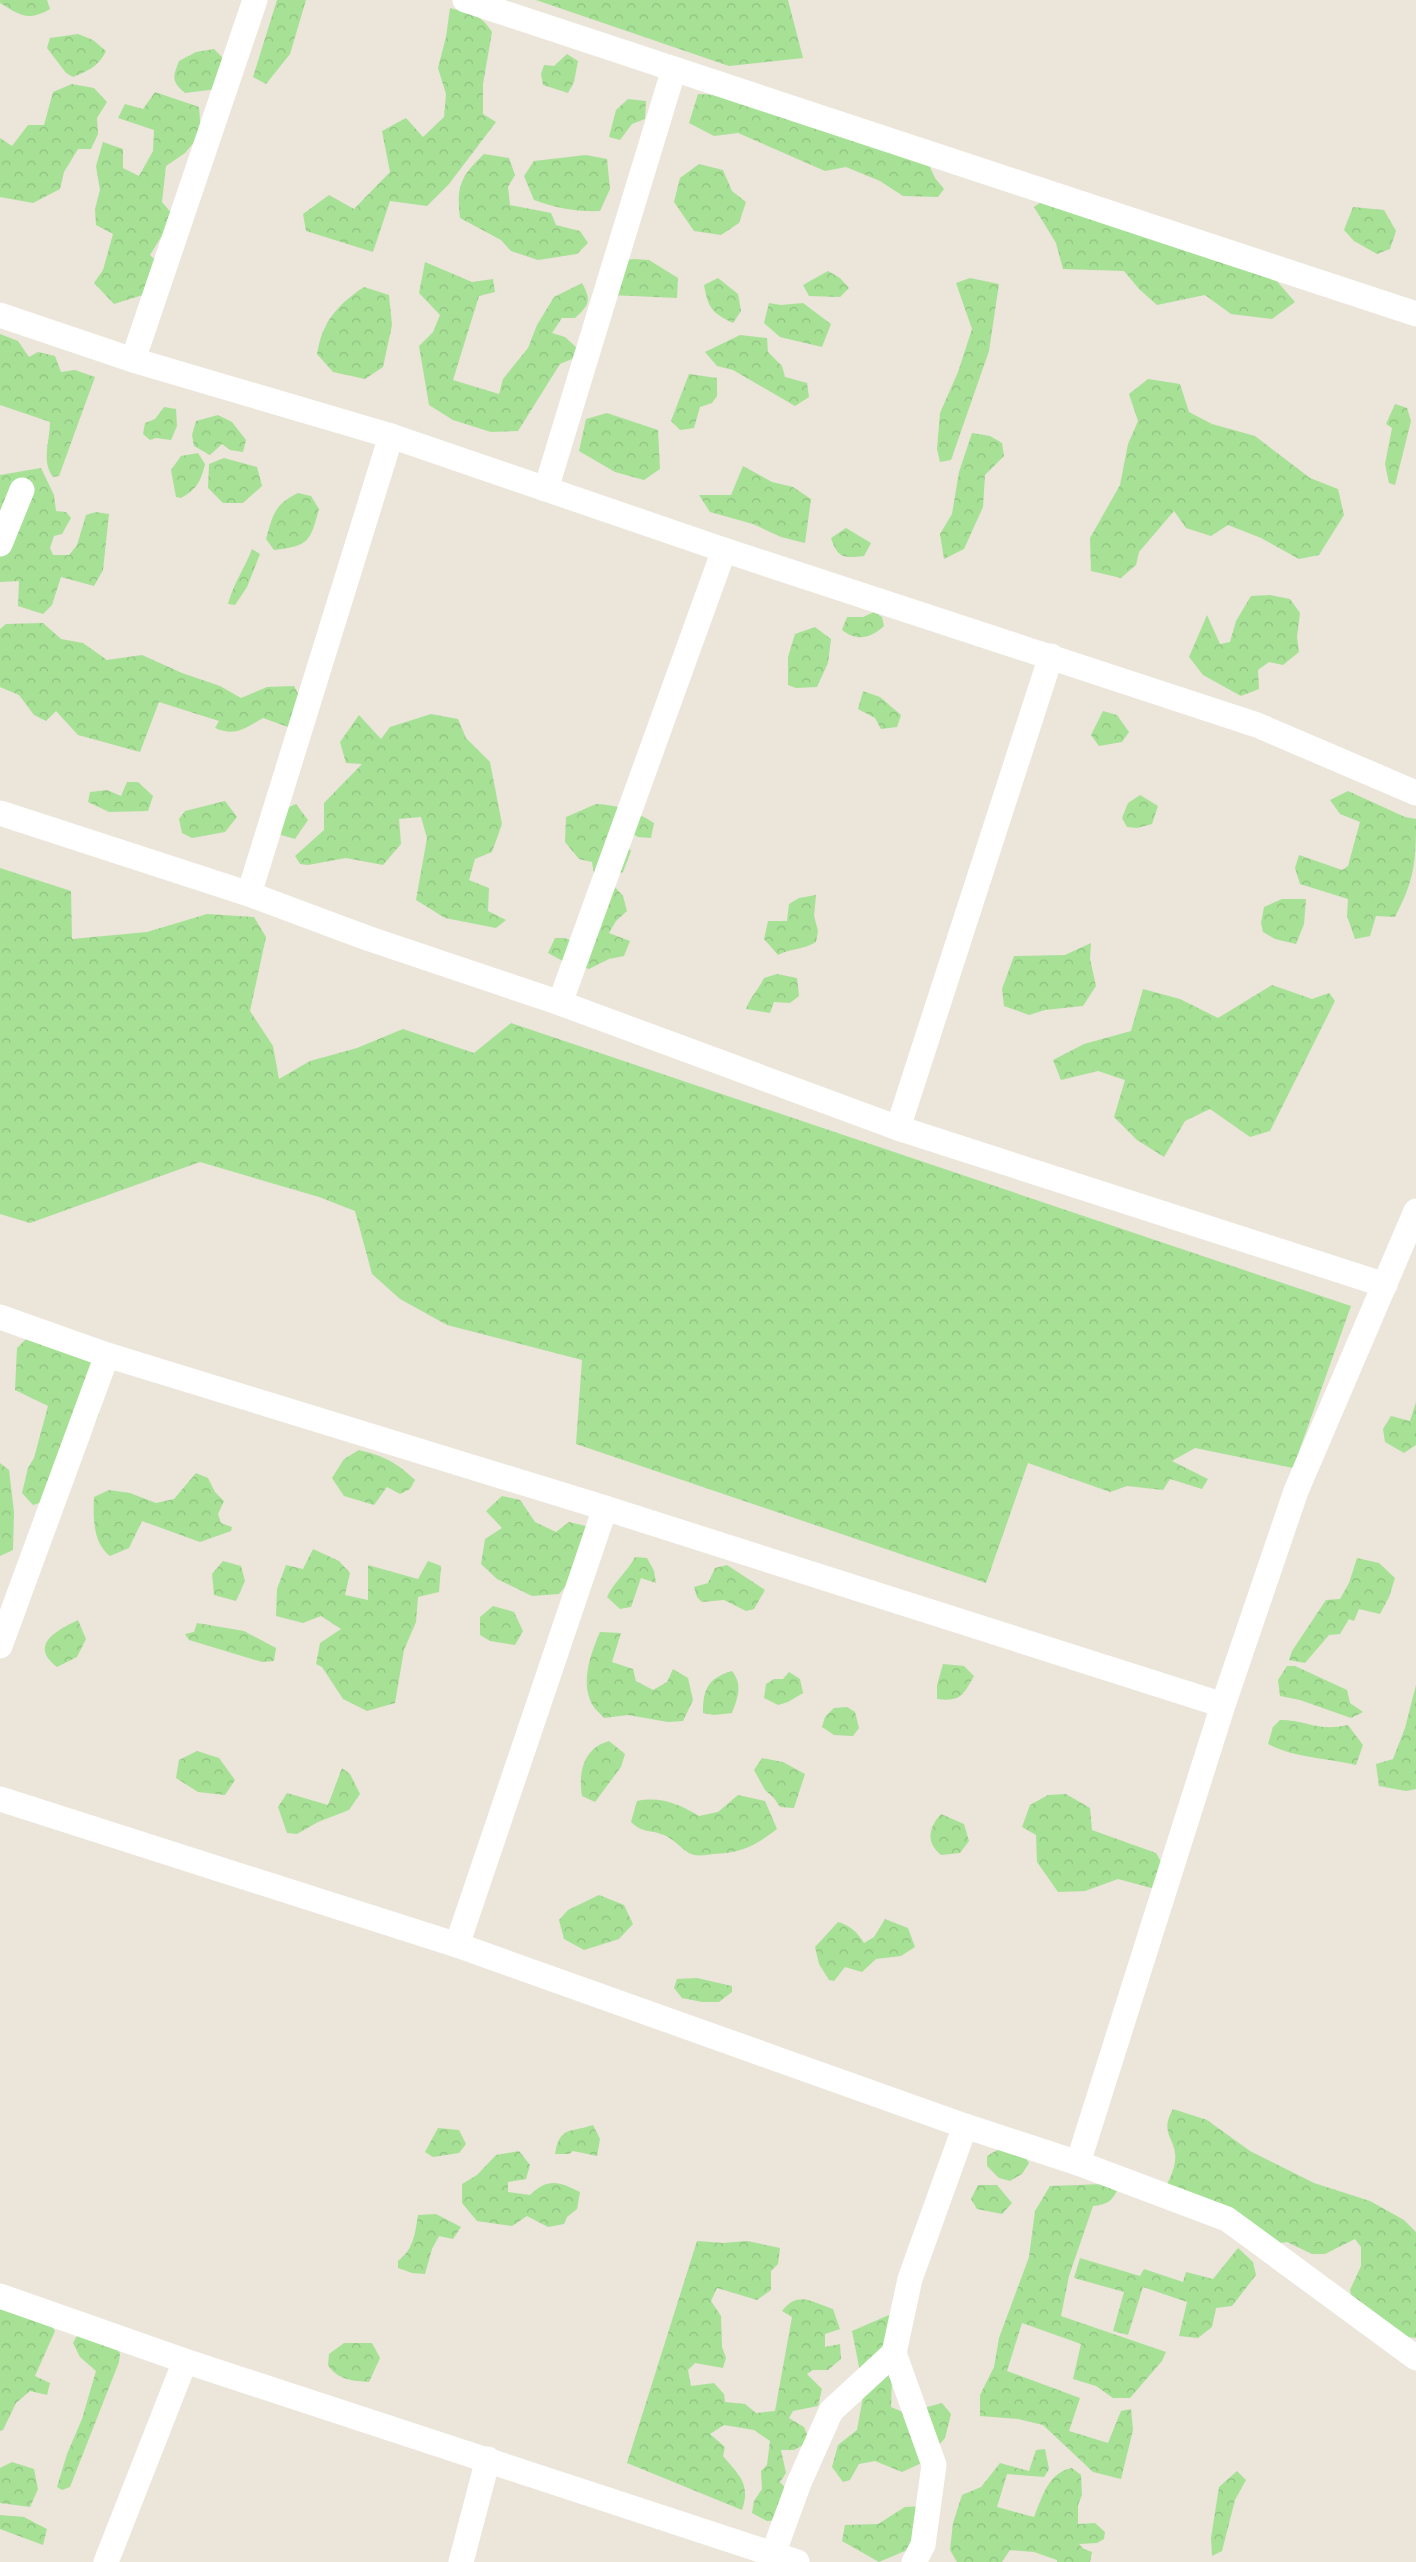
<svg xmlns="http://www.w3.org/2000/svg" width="1416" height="2562" viewBox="0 0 1416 2562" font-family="Karla,sans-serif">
<defs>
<pattern id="forest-crowns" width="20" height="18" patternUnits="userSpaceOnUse" patternTransform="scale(1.25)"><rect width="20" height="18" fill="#a7e196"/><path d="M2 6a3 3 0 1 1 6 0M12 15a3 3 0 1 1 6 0" fill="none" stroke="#90c181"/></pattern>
</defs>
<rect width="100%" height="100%" fill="#ebe5da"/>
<!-- forest -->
<g fill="url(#forest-crowns)">
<path d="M0,0H47L50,9C28,22 20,15 0,3Z"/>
<polygon points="277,0 306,0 290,54 266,84 253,77"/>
<polygon points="536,0 788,0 803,58 729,66"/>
<path d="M450,8C470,13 481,14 492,32L483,84V114L496,122L449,184L427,206L390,201L373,252L306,231L303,214L329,195L354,209L390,172L382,131L406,118L423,137L444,117L446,94L438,68L446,37Z"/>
<path d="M78,34L93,40L106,51C99,66 88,71 73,77L66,73L47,48L50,38Z"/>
<path d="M214,49L227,62L217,89L185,93C171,81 173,77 179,61L196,52Z"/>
<polygon points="567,54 578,61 574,82 568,93 543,85 541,74 544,65 554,66"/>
<polygon points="72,84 94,88 107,102 97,118 98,134 91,149 78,149 64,172 60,189 33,203 0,197 0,138 12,146 28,125 44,125 53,92"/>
<polygon points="155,92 199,107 201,134 185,153 166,166 162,202 174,216 170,231 161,237 150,255 164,268 149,293 114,304 94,283 103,270 113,234 96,225 95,209 100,190 96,166 103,142 123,149 123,168 139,176 153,151 154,130 118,118 125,104 143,109"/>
<polygon points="698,94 734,96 929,165 935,178 944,189 938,197 903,196 880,181 846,167 825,171 738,133 714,136 689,123"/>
<polygon points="628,99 646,101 645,119 632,124 620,140 609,137 616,110"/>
<path d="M484,154L509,158L515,175L508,187L510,205L551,213L556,225L580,231L588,243L577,254L538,260L511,251L501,240L460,218C456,186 461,176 484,154Z"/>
<path d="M586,155L607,159L610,189L600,211C578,212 555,208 534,200L524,176L534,161Z"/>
<polygon points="699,164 723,170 732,191 746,202 739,223 721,235 694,231 674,202 680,178"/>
<polygon points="1045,199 1275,279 1295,302 1272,319 1231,314 1205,295 1157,305 1139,289 1124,271 1063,269 1056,243 1034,207"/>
<polygon points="1353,207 1384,210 1396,231 1390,249 1377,254 1354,241 1344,230"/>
<polygon points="634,259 649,260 678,278 677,298 610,295 611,262"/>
<path d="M425,262L472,282L493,279L495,292L479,296L453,380L499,394L503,379L528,348L537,325L554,297L582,283C592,301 589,305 575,318H562L552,333L565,337L578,349L572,359L560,364L518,431L491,432L453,420L429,405L419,346L433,332L440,315L419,293Z"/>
<polygon points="828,271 840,278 849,288 840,297 809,296 803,285"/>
<path d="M718,278L738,294L741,311L733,323C712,313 708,308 704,285Z"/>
<polygon points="970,278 999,284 989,351 951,460 940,462 937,449 940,413 958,372 972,329 956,283"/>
<path d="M364,287L389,295L392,325L383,367L365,379L333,372L317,354C322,322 337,305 364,287Z"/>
<polygon points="769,303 781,305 803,303 831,324 822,347 780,337 764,323"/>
<path d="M0,334L18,341L29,357L38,352L55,356L61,372L75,370L95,377L59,476L53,477C41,461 50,441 50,422L0,405Z"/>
<polygon points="740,335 767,338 768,352 782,366 785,377 807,383 809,397 795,406 733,370 717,366 705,352"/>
<polygon points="689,374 717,378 717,396 712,403 700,407 694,428 680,430 671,421"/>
<polygon points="1148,379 1180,384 1189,412 1212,424 1255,436 1310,478 1338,489 1344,515 1319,555 1299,559 1261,538 1228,525 1211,536 1186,528 1174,511 1139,552 1136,565 1121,578 1091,571 1090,538 1120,485 1128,444 1138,421 1129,394"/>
<polygon points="1395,404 1407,408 1411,421 1395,485 1389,483 1385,464 1392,428 1386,424"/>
<polygon points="164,407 176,409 177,426 171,440 156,438 150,440 143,434 145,423 155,419"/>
<polygon points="607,413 658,430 660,469 644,480 615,472 579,451 586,419"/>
<polygon points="218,415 232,422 246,440 243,452 230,450 222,444 210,455 194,446 192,435 196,421"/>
<polygon points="972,433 990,436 1002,443 1004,456 985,475 983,507 964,549 944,559 940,534 952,514 959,472"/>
<path d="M198,453L205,464C201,481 197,489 181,498L176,497L171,470L181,456Z"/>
<polygon points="224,458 257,467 262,486 243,503 223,503 208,488 209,464"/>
<polygon points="743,466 772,482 793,487 811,499 805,543 781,537 753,524 710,512 699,495 731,495"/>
<polygon points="41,468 54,495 56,511 66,512 71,518 62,534 54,536 50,548 53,555 69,555 77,545 86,515 96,512 109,514 103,570 94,586 61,577 52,605 43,614 18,606 19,581 0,582 0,475"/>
<path d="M298,493L311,496L319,509C310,542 309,546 274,550L266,539C273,514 275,504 298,493Z"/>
<path d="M846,528L871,543L864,556C844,558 838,559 831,538Z"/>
<path d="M252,549L260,554L247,587L235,605L228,604C233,584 245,568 252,549Z"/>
<polygon points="1270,595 1290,599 1300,613 1297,637 1299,652 1283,665 1269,662 1258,670 1259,689 1241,696 1203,675 1189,657 1207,615 1220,644 1230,642 1236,621 1251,596"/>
<path d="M874,612L882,617L884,626C871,638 857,642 842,630L847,617H863Z"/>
<path d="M43,623L61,639L83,643L107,660L142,655L182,673L220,686L241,698L267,687L294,686L305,707L288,727L263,718C245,728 236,737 215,728L219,721L159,702L140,752L78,735L56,711L46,721L34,715L19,695L0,687V629L6,624Z"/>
<polygon points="815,627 831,639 828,663 817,687 796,688 788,685 788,657 795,634"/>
<polygon points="863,691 880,697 901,715 897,727 881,729 875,718 858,709"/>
<polygon points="1103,711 1117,715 1129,732 1122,742 1099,746 1091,735"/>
<polygon points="431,714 458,719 466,738 490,762 502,824 492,852 475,859 469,880 489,888 488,911 506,920 496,928 445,918 416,900 427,838 421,817 399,819 401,844 383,865 346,858 308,865 300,864 295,856 324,830 324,803 362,764 346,763 340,742 359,715 381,739 390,727"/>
<polygon points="127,782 138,782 153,796 148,811 109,812 88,802 90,792 107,790 121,796"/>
<path d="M1348,791L1405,817L1416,819C1416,861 1415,879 1395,917L1376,916L1370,936L1355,939L1347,916L1348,899L1300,884L1295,868L1299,855L1342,870L1348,866L1360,822L1340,814L1330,800Z"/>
<polygon points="1140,795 1158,806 1152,824 1137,828 1127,827 1122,818 1128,803"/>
<polygon points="225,801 237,817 225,832 192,838 182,833 179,819 185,811"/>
<polygon points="296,804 308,820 295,839 271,832 285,809"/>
<path d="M596,804C618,805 635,811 654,823L651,838L638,837L628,831L622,841L631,851L623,872L615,875L613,885L623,896L627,911L616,921L609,933L630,941L624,956L609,959L589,969L561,960L548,953L555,938H564L582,943L595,880L592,862L579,859L565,842L566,817Z"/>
<polygon points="0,868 71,891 72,939 147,932 207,914 254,917 266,937 250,1011 273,1046 279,1079 310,1061 357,1048 403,1029 474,1053 511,1023 1351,1306 1293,1468 1195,1448 1172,1461 1208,1479 1202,1489 1170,1479 1163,1490 1127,1486 1110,1492 1028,1463 986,1583 576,1444 582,1360 447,1325 400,1299 372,1274 355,1211 319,1197 200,1162 30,1223 0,1214"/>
<path d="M816,895L814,916L818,931L816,942C803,950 791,948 778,955L764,939L768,921H787L789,904L799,898Z"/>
<polygon points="1282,899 1306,899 1304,924 1296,944 1275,939 1263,932 1261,923 1264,907"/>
<polygon points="1091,943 1090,959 1096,986 1083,1006 1045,1010 1029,1015 1004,1006 1002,989 1014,956 1065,955"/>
<path d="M777,974L797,978L799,996L790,1003L774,1002L770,1013L746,1009C750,997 759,989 764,978Z"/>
<polygon points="1272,985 1312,999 1329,993 1335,1001 1270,1131 1250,1137 1210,1109 1185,1121 1164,1157 1137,1140 1114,1117 1125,1080 1098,1071 1061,1080 1053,1060 1084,1044 1131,1031 1143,989 1180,999 1218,1018"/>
<polygon points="31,1334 100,1359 99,1414 66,1494 33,1505 22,1493 28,1468 34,1458 48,1406 15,1390 17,1348"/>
<polygon points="1416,1402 1416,1445 1404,1453 1385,1442 1383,1429 1391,1416 1410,1421"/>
<path d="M359,1450C384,1456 396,1462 415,1480L410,1489L400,1494L387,1487L374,1505L344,1496L332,1478L344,1459Z"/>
<polygon points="0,1463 9,1470 14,1512 13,1550 0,1556"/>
<path d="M196,1473L208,1478L215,1492L224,1501L218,1514L221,1523L232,1527L231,1531L200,1542L142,1521L129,1548L110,1556C93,1543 93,1518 94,1497L109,1490L130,1493L156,1503L174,1499Z"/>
<polygon points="502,1496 520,1500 535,1522 556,1532 569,1522 590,1527 573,1577 559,1594 532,1596 497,1579 481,1564 485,1539 502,1528 486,1511"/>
<polygon points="313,1549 339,1561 350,1573 345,1595 368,1600 368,1565 418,1579 428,1561 441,1566 439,1592 418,1597 416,1622 404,1650 395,1703 367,1711 343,1699 322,1667 316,1664 320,1643 341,1629 321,1616 303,1623 276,1616 277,1589 286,1565 303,1569"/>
<path d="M635,1557L647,1558L654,1571L656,1583L641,1578L631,1607L620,1609L607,1597C614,1582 627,1572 635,1557Z"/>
<polygon points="1357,1558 1379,1563 1395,1578 1389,1597 1380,1614 1359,1609 1354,1621 1349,1619 1340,1634 1329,1635 1305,1663 1289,1660 1292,1651 1326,1600 1340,1599 1349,1583"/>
<polygon points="223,1561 241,1566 245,1581 236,1601 214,1595 212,1574"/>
<polygon points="727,1565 765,1590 754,1609 746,1611 724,1600 702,1602 697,1597 694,1587 708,1583 715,1568"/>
<polygon points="493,1606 514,1612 523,1631 515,1645 490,1641 480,1635 480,1617"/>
<path d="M78,1620L86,1639L77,1657L57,1667C28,1645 57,1630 78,1620Z"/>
<polygon points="197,1623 244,1631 276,1648 274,1661 262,1662 189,1640 185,1634 194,1632"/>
<path d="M600,1632L621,1633L612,1662L633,1669L636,1681L653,1690L667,1682L673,1669L688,1678L693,1700L683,1721L668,1722L628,1715L604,1718C600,1713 593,1708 591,1702C581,1680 591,1653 600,1632Z"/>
<path d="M943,1664L964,1666L974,1676C963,1695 961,1702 937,1699V1685Z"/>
<polygon points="1287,1666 1295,1666 1347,1690 1350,1703 1363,1712 1351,1718 1300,1700 1280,1696 1278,1680"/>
<path d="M732,1671C743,1685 738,1697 732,1713L714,1715L703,1713C703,1689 708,1678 732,1671Z"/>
<polygon points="789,1672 800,1679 803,1693 788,1702 778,1705 764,1698 766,1684 774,1679 783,1679"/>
<polygon points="1416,1685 1416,1789 1406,1791 1379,1786 1376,1764 1393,1759 1405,1728"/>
<polygon points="847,1707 855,1712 859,1728 853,1736 834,1735 822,1727 825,1717 834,1708"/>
<path d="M1280,1720C1308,1720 1316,1732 1348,1725L1363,1745L1356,1765C1327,1758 1294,1758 1268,1744L1273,1727Z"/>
<path d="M609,1741L625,1754L621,1767L595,1802L582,1796C578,1771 584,1748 609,1741Z"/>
<polygon points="197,1751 219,1758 235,1780 225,1795 198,1792 176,1778 179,1760"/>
<polygon points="762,1758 783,1762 805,1774 794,1808 780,1807 774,1798 765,1790 754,1770"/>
<polygon points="342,1768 350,1774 360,1794 349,1810 318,1822 297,1834 287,1833 278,1807 287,1793 328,1805"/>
<polygon points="1066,1794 1090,1808 1092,1830 1156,1853 1168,1874 1155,1889 1118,1879 1085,1891 1058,1892 1037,1862 1036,1835 1022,1827 1030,1805 1048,1795"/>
<path d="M738,1795L765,1801L777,1829C755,1846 741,1853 713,1854C707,1855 700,1856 694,1855C683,1852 677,1841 666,1836C652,1829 643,1834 631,1822L637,1801C661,1796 679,1804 699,1816L718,1812Z"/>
<path d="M941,1814L964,1824L969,1841L960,1853L941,1855C926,1843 928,1828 941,1814Z"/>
<polygon points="599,1895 624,1905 633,1924 619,1939 584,1950 564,1939 559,1920 568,1910"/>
<path d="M885,1919L908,1928L915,1947L901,1956L876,1959L862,1972L845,1967L834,1981L829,1980L819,1964L815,1947L838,1922C851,1926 857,1932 864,1943L874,1937Z"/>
<polygon points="697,1978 732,1986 732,1992 719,2002 702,2002 682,1998 674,1988 677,1979"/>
<path d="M1173,2109L1207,2120L1250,2151L1314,2183L1370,2201L1404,2220L1416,2232V2338L1392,2335L1356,2315L1350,2290L1361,2266V2247L1355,2239L1325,2254H1312L1287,2242L1271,2244L1162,2194C1167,2184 1174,2172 1175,2161C1178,2139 1158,2135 1173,2109Z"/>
<path d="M593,2125L600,2139L597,2156L573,2151L569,2154H555C560,2126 569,2133 593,2125Z"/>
<polygon points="438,2128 459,2130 466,2144 459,2153 433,2157 425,2152"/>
<polygon points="1006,2145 1020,2149 1029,2163 1022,2174 1010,2181 999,2178 987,2166 987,2156"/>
<path d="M519,2151L530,2165L526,2179L508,2182V2192L530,2195C548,2177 560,2182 580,2192L577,2209L567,2217L564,2224L548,2227L527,2216L512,2226L477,2221L462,2203V2184L477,2175L496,2155Z"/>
<path d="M1105,2184L1118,2189C1112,2201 1107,2205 1093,2206L1069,2276L1061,2316L1166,2352L1162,2361L1130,2398H1113L1096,2386L1073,2379L1081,2344L1022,2323L1007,2371L1080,2398L1069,2431L1108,2443L1121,2411L1131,2409L1133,2430L1121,2479L1093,2472L1043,2425L1018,2419L980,2416V2395L994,2367L999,2338L1029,2257L1035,2211L1050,2186Z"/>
<polygon points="978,2185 997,2185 1012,2203 1002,2214 977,2209 971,2199"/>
<path d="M436,2214L461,2227L453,2239L439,2236L432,2249L425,2274L412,2273L398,2268V2261C414,2249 415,2233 418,2215Z"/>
<path d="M697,2241L723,2243L747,2241L780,2248L778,2264L771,2271V2290L757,2300L717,2288L711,2301L721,2316L722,2347L726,2358L723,2368L695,2363L688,2370L691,2386L714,2383L724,2394L725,2402L745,2404L756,2413L775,2411L792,2317L782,2311C798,2290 812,2302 833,2309L840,2329L825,2334V2347L840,2344L841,2359L828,2370H813L807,2374L822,2389L818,2406L793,2411L789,2418L804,2427L808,2437L805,2444L794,2450H781L786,2473L780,2482L791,2494L780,2520L767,2521L752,2513L754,2501L762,2489L761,2471L767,2465L770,2441L754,2430L724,2425L710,2434L725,2447L723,2456C739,2475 751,2484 742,2510L627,2463Z"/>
<polygon points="1238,2248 1253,2262 1256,2275 1232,2306 1216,2308 1212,2327 1198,2338 1179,2336 1187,2302 1143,2287 1128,2335 1113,2331 1124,2292 1074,2278 1080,2258 1140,2276 1144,2269 1183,2282 1186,2272 1213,2279"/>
<polygon points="0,2306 45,2316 55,2331 35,2376 50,2383 47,2395 30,2391 16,2403 3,2430 0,2431"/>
<polygon points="889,2315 902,2325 898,2344 909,2358 904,2367 892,2379 891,2407 905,2413 942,2403 951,2414 945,2438 924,2462 902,2472 875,2461 859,2464 850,2480 843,2482 832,2467 838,2445 857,2430 864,2392 852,2331"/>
<polygon points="82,2327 108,2340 120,2353 119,2362 70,2487 62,2490 57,2487 67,2454 82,2419 96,2371 80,2357 73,2343"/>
<path d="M344,2343H372L380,2358L369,2382C354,2381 337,2380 328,2365L329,2354Z"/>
<path d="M1045,2449L1049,2469L1044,2477L1007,2474L997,2507L1034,2517C1042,2498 1048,2472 1072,2468L1081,2475L1082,2495L1078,2505V2524L1095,2523L1105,2532L1104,2539L1097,2543L1079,2544L1084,2549L1092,2552L1090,2562H1057V2560L1034,2552L1010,2550L1002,2562H957L950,2550L953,2523L962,2495L981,2487L1000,2463L1029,2471L1036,2450Z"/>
<polygon points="12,2462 34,2469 38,2489 30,2507 0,2503 0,2468"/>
<polygon points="1237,2471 1246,2480 1235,2500 1222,2551 1212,2556 1211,2538 1219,2487"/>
<polygon points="925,2506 912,2548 879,2562 842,2541 845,2525 878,2524 905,2507"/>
<polygon points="0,2515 24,2517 47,2529 43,2545 0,2529"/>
</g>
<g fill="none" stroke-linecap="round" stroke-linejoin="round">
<!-- minor -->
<g stroke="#fff" stroke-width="25">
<polyline points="465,0 1416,314"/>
<polyline points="0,315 133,360 391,436 724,550 1257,725 1416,793"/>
<polyline points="133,360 255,0"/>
<polyline points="546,489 674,69"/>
<polyline points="0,544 22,490"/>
<polyline points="0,813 249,894 367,938 560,1003 898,1128 1385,1285"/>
<polyline points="249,894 391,436"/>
<polyline points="560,1003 724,550"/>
<polyline points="898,1128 1051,656"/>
<polyline points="0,1317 107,1355 605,1508 1223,1705"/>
<polyline points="0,1646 107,1355"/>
<polyline points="0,1799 457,1945 965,2126 1078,2163 1227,2219 1416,2358"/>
<polyline points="457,1945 605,1508"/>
<polyline points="1078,2163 1223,1705 1296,1491 1416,1211"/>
<polyline points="0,2296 185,2361 797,2562"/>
<polyline points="773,2554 799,2483 831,2411 894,2353"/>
<polyline points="106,2562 185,2361"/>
<polyline points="461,2562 488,2459"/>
<polyline points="914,2562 923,2545 934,2465 894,2353 910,2279 965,2126"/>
</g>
</g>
</svg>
